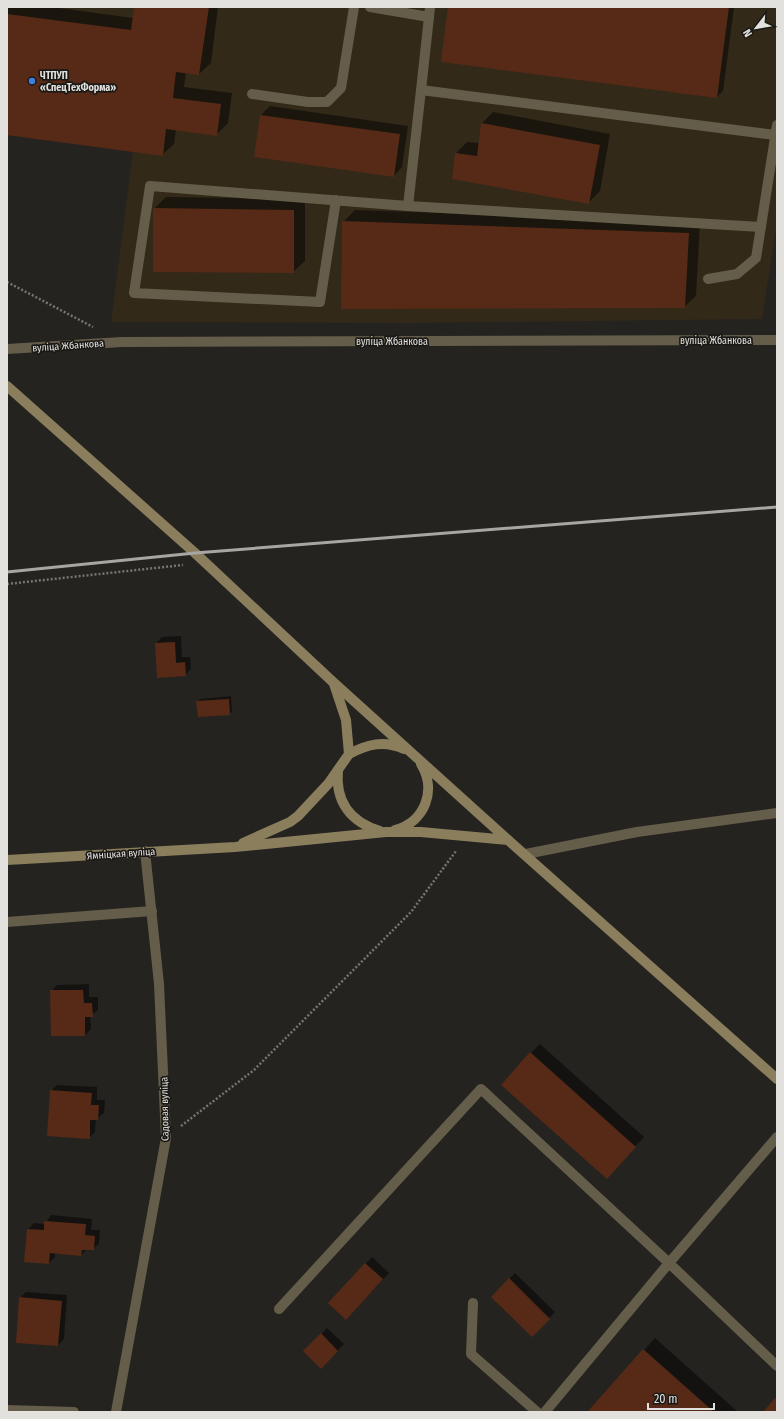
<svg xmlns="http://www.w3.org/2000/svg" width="784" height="1419" viewBox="0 0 784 1419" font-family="'Fira Sans Condensed',sans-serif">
<rect width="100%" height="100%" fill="#25231f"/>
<!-- industrial -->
<polygon fill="#322919" points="7,7 777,7 777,223 762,319 411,323 111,322 133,152 7,135"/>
<!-- shadow -->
<g fill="#0007">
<polygon points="7,7 52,7 133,18 135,7 218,7 211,63 199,74 186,73 184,87 232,93 228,123 216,135 176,129 174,144 162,155 7,134"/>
<polygon points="449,7 734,7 723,91 717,97"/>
<polygon points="270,106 408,126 402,167 394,176 255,157 261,115"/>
<polygon points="493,112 610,134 600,191 588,203 456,153 467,142 479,143 482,123"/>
<polygon points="166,197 305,199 305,261 293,272 154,209"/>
<polygon points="355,210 700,222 696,296 684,307 343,222"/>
<polygon points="181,636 182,657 190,657 191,669 185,675 156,643 162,637"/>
<polygon points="231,696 232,711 230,714 198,701 200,699"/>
<polygon points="89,984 89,997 98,997 98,1010 90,1016 91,1029 85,1035 51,991 57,985"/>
<polygon points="540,1044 644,1137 615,1169 531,1053"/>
<polygon points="57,1085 97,1087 97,1100 105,1100 104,1113 96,1119 95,1132 89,1138 51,1091"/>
<polygon points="51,1215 92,1219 91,1230 100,1230 99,1244 93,1249 87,1249 81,1255 55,1253 55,1257 49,1263 26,1261 28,1229 34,1223 45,1224"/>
<polygon points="372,1257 389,1273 352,1312 330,1303"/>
<polygon points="515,1273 555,1312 532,1336 492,1297"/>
<polygon points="26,1292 67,1295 64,1339 58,1345 20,1298"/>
<polygon points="327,1328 344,1344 321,1367 305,1351"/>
<polygon points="655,1338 738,1412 593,1412 591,1410"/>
</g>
<!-- building -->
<g fill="#562a16">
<polygon points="134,7 209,7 199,75 176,72 173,98 221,104 217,136 166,129 163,156 7,135 7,14 131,30"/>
<polygon points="448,7 729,7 717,98 441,62"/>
<polygon points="260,115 400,134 394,177 254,157"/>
<polygon points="481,123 600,145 589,204 452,179 455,153 477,156"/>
<polygon points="153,208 294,210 294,273 153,272"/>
<polygon points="342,221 689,233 685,308 341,309"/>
<polygon points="175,642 176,663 185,662 186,676 157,678 155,643"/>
<polygon points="229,699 230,715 198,717 196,701"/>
<polygon points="50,990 83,990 84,1003 92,1003 93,1017 85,1017 85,1036 51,1036"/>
<polygon points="530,1052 636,1147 607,1179 501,1085"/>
<polygon points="50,1090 92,1093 91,1105 99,1105 98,1120 90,1120 90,1139 47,1136"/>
<polygon points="44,1221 86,1224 85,1235 95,1236 94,1250 82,1250 81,1256 50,1253 49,1264 24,1262 27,1229 44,1230"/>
<polygon points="365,1263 383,1279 346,1320 328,1303"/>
<polygon points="509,1278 550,1319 532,1337 491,1297"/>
<polygon points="19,1297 62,1301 58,1346 16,1343"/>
<polygon points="321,1333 338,1351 321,1369 303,1351"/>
<polygon points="643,1349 714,1412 592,1412 589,1410"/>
<polygon points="775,1398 777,1400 777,1412 763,1412"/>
</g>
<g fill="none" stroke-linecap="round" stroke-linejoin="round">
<!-- path -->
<g stroke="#767571" stroke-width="2.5" stroke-dasharray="2 2" stroke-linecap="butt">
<polyline points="7,282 93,327"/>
<polyline points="7,584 183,565"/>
<polyline points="181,1126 254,1070 411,912 456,851"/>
</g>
<!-- service -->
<g stroke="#645d49" stroke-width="10">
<polyline points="370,7 429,17 430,7"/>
<polyline points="421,90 429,17"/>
<polyline points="252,94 308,102 327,102 341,88 354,7"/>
<polyline points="336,200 320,302 134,293 150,186 408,206 421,90 775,135"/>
<polyline points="408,206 761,227"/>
<polyline points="708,279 737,274 756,258 777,125"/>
<polyline points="7,922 152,911"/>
<polyline points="473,1303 471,1354 537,1412"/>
<polyline points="279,1309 481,1089 669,1263 777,1137"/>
<polyline points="545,1412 669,1263 777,1366"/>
</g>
<!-- minor -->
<g stroke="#645d49" stroke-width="10">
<polyline points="7,349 122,342 777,340"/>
<polyline points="526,854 637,832 777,813"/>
<polyline points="7,1410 74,1412"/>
<polyline points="116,1412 166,1138 159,984 145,851"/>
</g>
<!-- secondary -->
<g stroke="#8a7e5d" stroke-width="10">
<polyline points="7,386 195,553 333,682 508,840 777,1079"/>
<path d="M349,754C368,744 384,740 404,749"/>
<path d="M338,770C335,801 350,822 380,831"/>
<path d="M395,830C425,822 437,790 421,764"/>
<polyline points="243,843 290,822 298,816 328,784 349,754 346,720 334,684"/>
<polyline points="7,860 235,847 386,832 421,832 508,840"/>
</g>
<!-- rail -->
<polyline stroke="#a7a6a3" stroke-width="3" points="7,572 195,553 777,507"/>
</g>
<!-- markers -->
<circle fill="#3f7fe0" stroke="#1b1916" stroke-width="1.5" cx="32" cy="81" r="4"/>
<g text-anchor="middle" stroke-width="3.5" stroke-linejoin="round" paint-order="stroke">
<!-- poi labels -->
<g font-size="10" font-weight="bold" fill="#e2e1de" stroke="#1b1916" text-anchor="start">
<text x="40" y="79">ЧТПУП<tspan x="40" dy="12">«СпецТехФорма»</tspan></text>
</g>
<!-- street labels -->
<g font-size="10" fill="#e2e1de" stroke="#1b1916">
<text x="716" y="344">вуліца Жбанкова</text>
<text x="392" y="345">вуліца Жбанкова</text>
<text transform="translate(68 345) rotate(-4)" y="4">вуліца Жбанкова</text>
<text transform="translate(121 853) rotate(-4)" y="4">Ямніцкая вуліца</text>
<text transform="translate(164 1109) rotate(-91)" y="4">Садовая вуліца</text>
</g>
</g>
<!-- border -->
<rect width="784" height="1419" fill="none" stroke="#e2e1de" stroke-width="16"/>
<!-- north arrow -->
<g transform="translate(756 28) rotate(239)" stroke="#1b1916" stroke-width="3" paint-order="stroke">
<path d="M0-3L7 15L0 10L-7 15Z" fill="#e2e1de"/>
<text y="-6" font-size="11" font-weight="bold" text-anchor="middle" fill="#e2e1de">N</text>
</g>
<!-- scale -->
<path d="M648 1403v6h66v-6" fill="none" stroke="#e2e1de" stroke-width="2"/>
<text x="654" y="1403" font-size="12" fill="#e2e1de" stroke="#1b1916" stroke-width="3" paint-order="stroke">20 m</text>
</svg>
